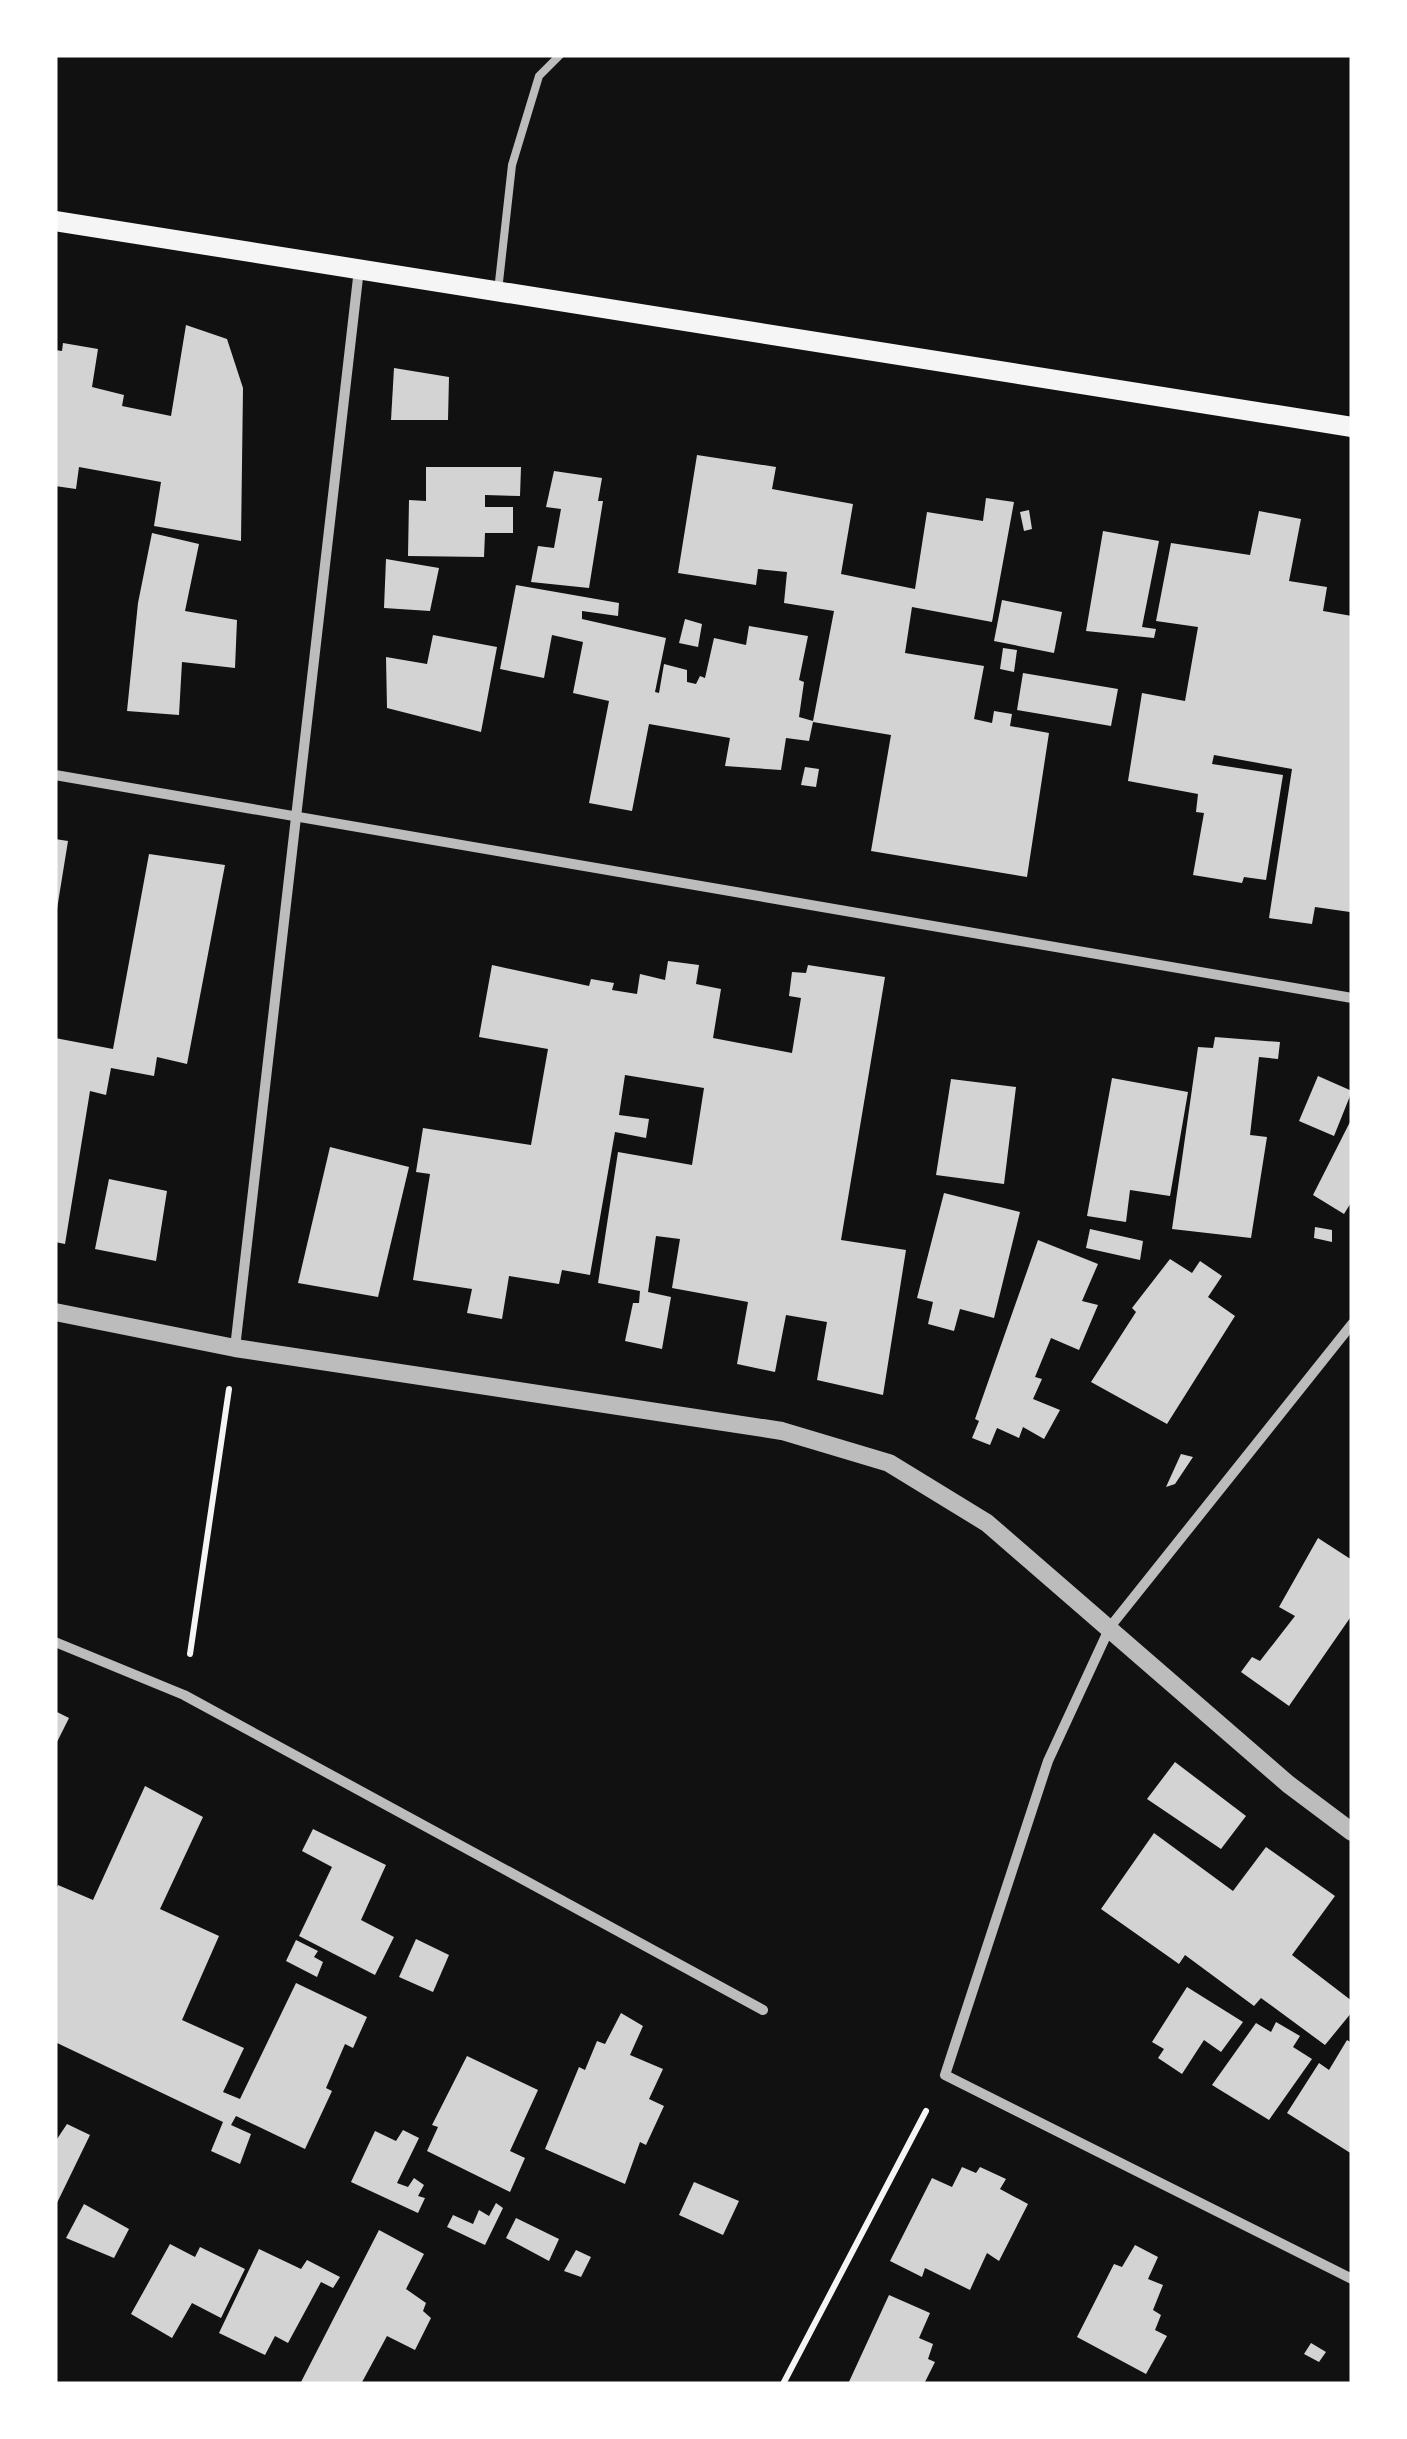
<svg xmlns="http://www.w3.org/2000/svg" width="1407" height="2439" viewBox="0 0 1407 2439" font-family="'Exo 2',sans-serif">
<rect width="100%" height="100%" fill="#111"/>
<!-- building -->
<g fill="#d3d3d3">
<polygon points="186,325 227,339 243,388 241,541 154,526 161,482 79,467 76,489 55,486 55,350 62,351 63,343 98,349 92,387 124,395 122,406 171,416"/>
<polygon points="394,368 449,377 448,420 391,420"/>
<polygon points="697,455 776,467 772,489 853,504 841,574 915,589 927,512 983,521 986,498 1014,502 992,622 912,607 905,653 984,666 974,719 992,723 994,711 1012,714 1010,726 1049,733 1027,877 871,851 891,735 813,722 809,741 786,738 781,770 725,766 730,738 649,724 632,811 589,803 609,701 573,693 583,642 552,635 544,678 500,669 516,585 619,603 618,616 582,611 582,619 666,638 655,692 659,693 664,664 687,670 687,682 696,684 700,676 705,678 714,638 746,645 749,626 808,636 799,680 804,682 799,717 813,721 834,611 784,603 787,572 758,569 756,585 678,573"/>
<polygon points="426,467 521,467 520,496 485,495 485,507 513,507 513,533 485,533 484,557 408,556 409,500 426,501"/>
<polygon points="554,471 602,478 598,501 603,501 589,588 531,582 538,546 554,548 561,509 546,507"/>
<polygon points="1029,510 1032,529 1024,531 1020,512"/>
<polygon points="1259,511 1301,519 1289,581 1327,587 1323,611 1352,616 1352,900 1350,912 1315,907 1312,924 1269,918 1292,769 1214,755 1212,764 1283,775 1266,880 1244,877 1242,883 1193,875 1204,813 1196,812 1198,794 1128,781 1142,693 1185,701 1198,627 1156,621 1171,543 1250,555"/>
<polygon points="1103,531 1159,541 1142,627 1156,629 1154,638 1086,631"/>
<polygon points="152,533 199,544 185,611 237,620 235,668 182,662 179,715 127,711 138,603"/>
<polygon points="386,559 439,568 430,611 384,608"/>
<polygon points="1002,600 1062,612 1054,653 994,641"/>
<polygon points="685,619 702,624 698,647 679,643"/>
<polygon points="433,635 497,647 481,732 387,708 386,657 427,664"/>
<polygon points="1003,648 1017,650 1014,672 1000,669"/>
<polygon points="1023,673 1118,689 1111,726 1017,710"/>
<polygon points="805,767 819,769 816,787 801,785"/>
<polygon points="55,839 68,841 57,909 55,909"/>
<polygon points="149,854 225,865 187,1064 157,1057 154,1076 111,1068 106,1095 90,1091 65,1244 55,1242 55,1038 113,1049"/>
<polygon points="668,961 699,965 696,984 721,989 713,1038 792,1053 801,998 789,996 792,972 806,973 808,965 885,977 841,1240 906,1250 883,1395 817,1380 827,1322 786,1315 775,1372 737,1364 748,1302 672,1288 680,1239 656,1236 648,1292 671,1297 662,1349 625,1341 633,1303 639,1303 640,1291 598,1283 618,1152 692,1165 704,1088 625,1075 619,1115 649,1119 646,1138 615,1132 590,1275 562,1270 559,1284 509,1276 502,1319 467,1313 472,1289 413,1280 430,1174 416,1172 423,1128 531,1145 548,1049 479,1037 492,965 589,986 591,979 614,983 612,990 637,994 640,974 665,980"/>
<polygon points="1215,1037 1280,1042 1278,1059 1259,1057 1250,1135 1267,1137 1251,1238 1172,1229 1198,1047 1213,1048"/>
<polygon points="1318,1076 1352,1091 1334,1136 1299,1121"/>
<polygon points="1112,1078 1188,1092 1170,1196 1130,1190 1126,1222 1087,1216"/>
<polygon points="951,1079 1016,1087 1004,1184 936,1175"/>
<polygon points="1352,1118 1352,1201 1344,1214 1313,1195"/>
<polygon points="330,1147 409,1167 378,1297 298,1283"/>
<polygon points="109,1179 167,1191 156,1261 95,1249"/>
<polygon points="944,1193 1020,1212 994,1318 960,1309 954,1331 928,1324 933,1302 917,1298"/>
<polygon points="1315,1227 1332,1230 1332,1242 1314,1238"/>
<polygon points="1090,1229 1143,1241 1140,1260 1086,1248"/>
<polygon points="1038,1240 1098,1264 1082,1301 1098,1305 1079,1350 1051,1338 1035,1377 1042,1379 1033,1399 1060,1410 1044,1439 1023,1427 1019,1438 997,1428 990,1445 972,1438 979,1421 975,1419"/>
<polygon points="1170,1259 1192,1273 1200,1261 1222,1276 1208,1297 1235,1316 1167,1424 1091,1382 1136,1312 1132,1308"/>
<polygon points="1181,1454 1193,1457 1175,1484 1166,1487"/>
<polygon points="1318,1538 1352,1560 1352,1615 1289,1706 1241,1672 1252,1657 1260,1661 1295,1616 1279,1607"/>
<polygon points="55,1711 69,1718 55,1746"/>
<polygon points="1175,1762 1246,1816 1221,1849 1147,1799"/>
<polygon points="145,1786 203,1817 160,1909 219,1936 182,2020 244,2048 223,2092 240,2099 296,1983 367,2017 353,2048 345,2044 326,2088 332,2091 305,2149 236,2116 231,2125 251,2134 240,2164 211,2151 223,2122 55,2042 55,1891 58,1885 93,1900"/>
<polygon points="313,1829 386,1865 361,1920 394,1937 375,1975 299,1936 332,1867 302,1851"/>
<polygon points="1154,1833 1233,1891 1266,1847 1335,1896 1292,1955 1352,2001 1352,2012 1325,2045 1261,1998 1254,2006 1185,1955 1179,1964 1101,1909"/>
<polygon points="416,1939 449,1955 433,1992 399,1977"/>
<polygon points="296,1940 318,1951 314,1957 323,1962 317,1977 286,1961"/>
<polygon points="1187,1987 1243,2022 1221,2052 1204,2040 1182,2074 1158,2058 1164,2049 1152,2042"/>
<polygon points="621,2013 643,2026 630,2055 663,2069 649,2099 664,2106 646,2145 640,2142 625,2184 545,2149 579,2067 585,2070 597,2041 605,2044"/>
<polygon points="1276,2022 1300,2036 1293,2047 1312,2059 1269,2120 1212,2085 1256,2023 1271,2032"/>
<polygon points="1347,2040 1352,2043 1352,2154 1287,2113 1319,2063 1329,2070"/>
<polygon points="467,2056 538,2090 510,2151 525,2158 510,2192 427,2151 438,2127 432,2125"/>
<polygon points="67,2124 90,2135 55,2207 55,2142"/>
<polygon points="403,2130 419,2138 397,2183 408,2187 414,2178 424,2185 418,2196 425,2198 418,2213 351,2182 375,2131 396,2141"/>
<polygon points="962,2167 976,2173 980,2167 1006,2179 1000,2189 1028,2204 999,2261 987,2253 970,2290 925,2268 922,2277 890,2261 932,2178 952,2187"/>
<polygon points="694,2182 739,2201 723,2235 679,2215"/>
<polygon points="496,2203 503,2208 485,2245 447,2227 453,2215 473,2224 479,2210 489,2216"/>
<polygon points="84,2204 129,2229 114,2258 66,2238"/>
<polygon points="516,2218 559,2239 549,2261 506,2238"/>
<polygon points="379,2230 424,2254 406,2289 426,2303 423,2311 431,2318 415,2350 387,2336 361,2384 300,2384"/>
<polygon points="170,2244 195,2257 200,2247 245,2269 221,2318 192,2303 172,2338 131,2314"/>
<polygon points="1135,2245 1158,2257 1148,2279 1163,2285 1153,2310 1161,2315 1155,2330 1167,2336 1146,2374 1077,2337 1114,2264 1122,2267"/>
<polygon points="259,2249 301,2269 307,2260 340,2277 333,2288 321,2282 288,2343 275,2336 265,2355 219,2333"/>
<polygon points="576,2250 591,2257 581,2277 564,2271"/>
<polygon points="889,2295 930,2313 919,2338 933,2344 928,2359 935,2362 924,2384 848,2384"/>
<polygon points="1311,2343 1326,2352 1319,2362 1304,2354"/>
</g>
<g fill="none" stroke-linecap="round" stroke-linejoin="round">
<!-- path -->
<g stroke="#f5f5f5" stroke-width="6">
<polyline points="190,1654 229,1389"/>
<polyline points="783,2384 926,2111"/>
</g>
<!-- service -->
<polyline stroke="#bcbcbc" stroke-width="8" points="498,291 512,165 539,76 560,55"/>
<!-- minor -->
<g stroke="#bcbcbc" stroke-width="10">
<polyline points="55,775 1352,998"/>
<polyline points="1352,1324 1110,1627 1048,1761 945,2075 1352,2279"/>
<polyline points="235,1348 359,269"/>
<polyline points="55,1642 184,1695 763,2010"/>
</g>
<!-- tertiary -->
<polyline stroke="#bcbcbc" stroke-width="18" points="55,1312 235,1348 782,1431 889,1463 987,1523 1288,1784 1352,1832"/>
<!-- secondary -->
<polyline stroke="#f5f5f5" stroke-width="20" points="55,221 1352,427"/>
</g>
<!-- border -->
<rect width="1407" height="2439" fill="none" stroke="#ffffff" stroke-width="115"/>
</svg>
